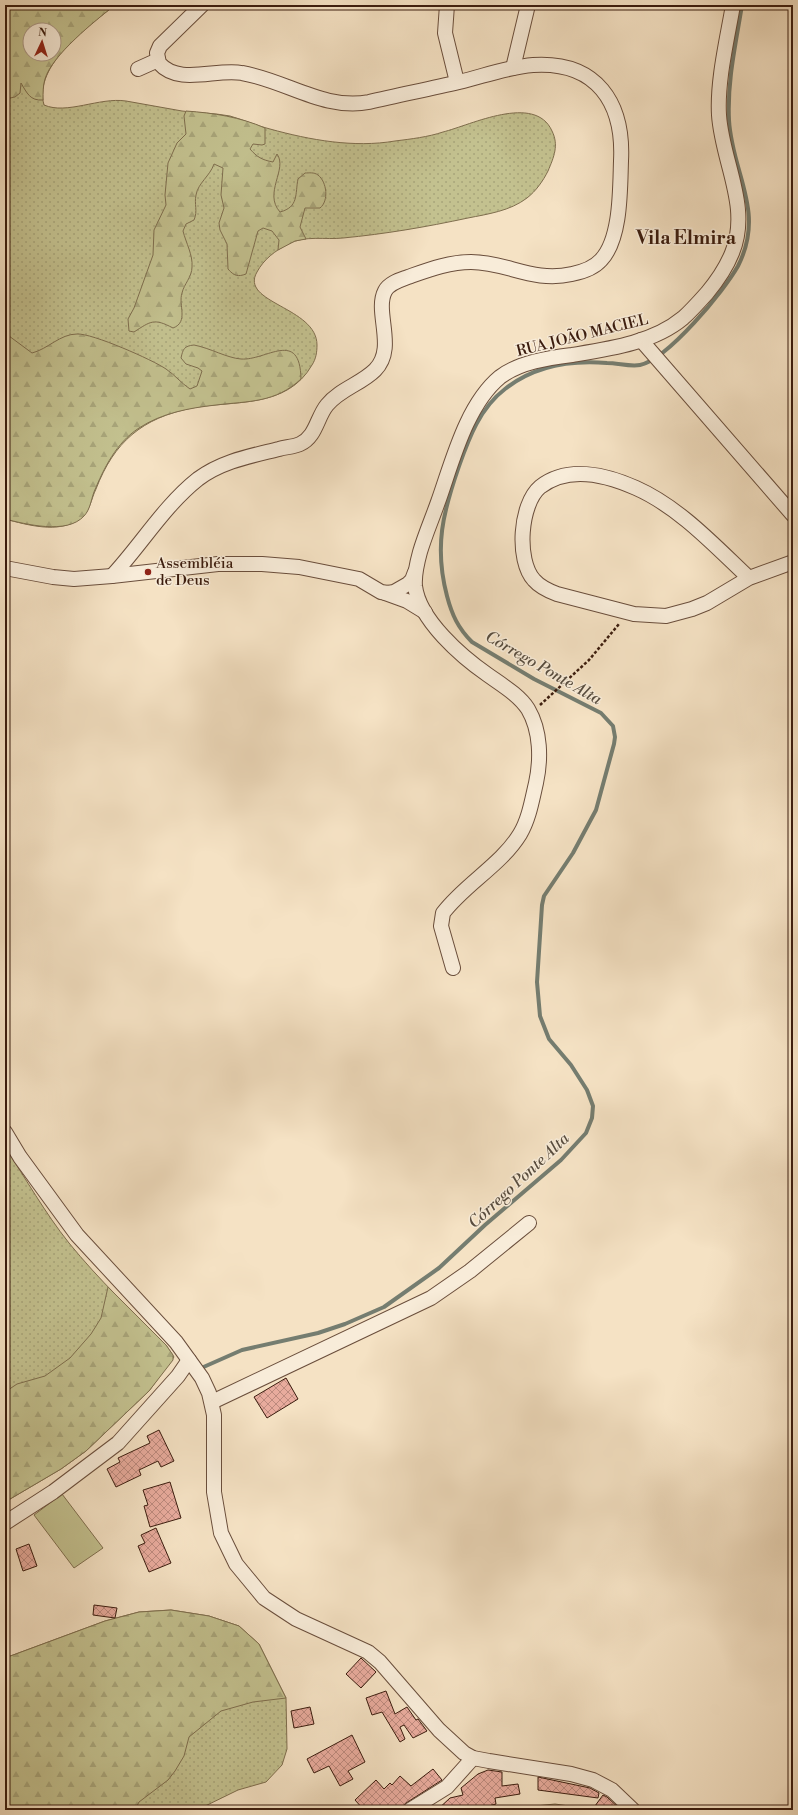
<svg xmlns="http://www.w3.org/2000/svg" width="798" height="1815" viewBox="0 0 798 1815" font-family="'Libre Bodoni',serif">
<defs>
<pattern id="green-dots" width="8" height="8" patternUnits="userSpaceOnUse"><rect width="8" height="8" fill="#c3c18f"/><path d="M2 2h.1M6 6h.1" fill="none" stroke="#a8a57a" stroke-width="1.8" stroke-linecap="round"/></pattern>
<pattern id="forest-firs" width="22" height="20" patternUnits="userSpaceOnUse"><rect width="22" height="20" fill="#c3c18f"/><path d="M5 1l3.5 6h-7zM16 11l3.5 6h-7z" fill="#a8a57a"/></pattern>
<pattern id="building-cross-hatch" width="8" height="8" patternUnits="userSpaceOnUse"><rect width="8" height="8" fill="#e8ab9d"/><path d="M0 0l8 8M0 8l8-8" fill="none" stroke="#bd8a7e"/></pattern>
</defs>
<rect width="100%" height="100%" fill="#f5e2c4"/>
<filter id="stains"><feTurbulence type="fractalNoise" baseFrequency=".005" numOctaves="4"/><feColorMatrix values="0 0 0 0 .2 0 0 0 0 .09 0 0 0 0 .02 0 0 0 .5 -.17"/></filter>
<radialGradient id="worn" r=".72"><stop offset=".6" stop-color="#630" stop-opacity="0"/><stop offset="1" stop-color="#630" stop-opacity=".3"/></radialGradient>
<!-- green -->
<g fill="url(#green-dots)" stroke="#7f6e4e" fill-rule="evenodd">
<path d="M5,5H115C88,27 33,65 44,105C67,115 99,97 126,101C145,104 163,108 182,111C198,113 214,113 230,116C244,120 257,126 270,129C310,140 354,148 395,141C411,139 428,137 443,132C471,125 535,93 552,131C559,145 554,157 548,171C543,181 536,191 527,198C510,211 488,214 468,218C426,227 385,234 343,238C325,240 305,235 288,244C275,251 264,259 257,272C239,303 317,307 317,345C317,352 316,359 312,365C287,409 234,400 192,408C142,418 114,442 96,489C91,499 90,512 80,519C58,534 28,525 5,519ZM30,30H54V54H30Z"/>
<path d="M5,1147C26,1179 45,1213 69,1243C99,1280 133,1312 166,1345L174,1357L149,1391L86,1451L61,1469L5,1502Z"/>
<polygon points="171,1610 209,1616 239,1626 259,1644 286,1698 287,1749 282,1765 266,1782 238,1790 197,1810 5,1810 5,1658 105,1621 139,1612"/>
<polygon points="555,1804 569,1806 583,1810 508,1810 516,1808"/>
</g>
<!-- forest -->
<g fill="url(#forest-firs)" stroke="#7f6e4e" fill-rule="evenodd">
<path d="M5,5H115C95,21 52,55 45,79C43,85 43,93 43,100C30,101 27,93 21,83L20,93L15,97L5,99ZM30,30H54V54H30Z"/>
<path d="M186,111C214,113 240,117 265,128V144L262,145L253,144L250,149C257,157 262,160 273,162L277,154C288,169 263,193 280,212C299,207 295,194 298,179L305,173C309,173 314,172 318,175C327,182 329,201 320,208H305L300,227L306,239L295,241L278,250L279,240L272,231L263,228L258,231L246,274C238,277 234,276 228,269L227,244L220,230L219,223L224,208L221,195L223,168L214,164C210,176 198,183 196,195C194,204 198,211 194,220L186,224L183,231C186,243 193,255 192,267C192,277 184,284 182,293C178,305 189,322 173,328C154,318 151,321 134,332L129,331L128,319L134,308L153,255L154,230L166,205L165,195L168,163L177,143L186,134L184,116Z"/>
<path d="M5,333L32,353C48,349 60,334 77,334C92,333 153,360 166,369C175,375 181,383 190,389L197,386L202,371L198,368L186,364L181,358C183,349 184,346 194,345C210,348 227,358 241,359C266,361 300,328 301,379C275,403 249,401 216,405C189,408 162,413 139,428C116,443 104,468 94,492C91,500 90,510 84,516C67,535 25,524 5,519Z"/>
<polygon points="108,1287 166,1345 173,1355 173,1360 149,1391 86,1451 61,1469 5,1502 5,1392 17,1384 45,1376 70,1358 91,1334 101,1318"/>
<polygon points="171,1610 209,1616 239,1626 259,1644 286,1698 253,1702 221,1711 189,1737 184,1756 175,1771 168,1780 139,1802 135,1810 5,1810 5,1658 105,1621 139,1612"/>
</g>
<!-- pitch -->
<polygon fill="#c3c18f" stroke="#7f6e4e" points="62,1494 103,1548 74,1568 34,1515"/>
<g fill="none" stroke-linecap="round" stroke-linejoin="round">
<!-- stream -->
<path stroke="#757d70" stroke-width="4" d="M199,1369L242,1350L318,1333L345,1324L384,1307L439,1268L485,1225L561,1160L586,1133L592,1118L593,1106L587,1090L571,1065L549,1039L540,1016L537,982L542,905L544,896L573,853L596,810L614,744L615,737L613,726L601,713L534,679L472,642C458,628 452,615 447,596C434,547 443,512 459,466C469,438 480,408 505,389C534,366 571,360 607,363C618,363 630,367 640,365C668,359 724,291 738,266C766,211 732,174 729,120C727,81 736,43 742,5"/>
</g>
<!-- building -->
<g fill="url(#building-cross-hatch)" stroke="#3b1c0e">
<polygon points="286,1378 298,1399 267,1418 254,1397"/>
<polygon points="159,1430 174,1461 161,1467 158,1461 139,1470 141,1475 116,1487 107,1469 120,1462 118,1458 150,1443 147,1436"/>
<polygon points="170,1482 181,1518 150,1527 144,1506 148,1505 143,1490"/>
<polygon points="156,1528 171,1563 149,1572 138,1546 145,1543 141,1535"/>
<polygon points="29,1544 37,1566 23,1571 16,1549"/>
<polygon points="94,1605 117,1608 115,1618 93,1615"/>
<polygon points="361,1658 376,1672 361,1688 346,1674"/>
<polygon points="386,1691 395,1714 407,1707 416,1720 418,1719 427,1731 413,1738 404,1725 400,1727 405,1739 400,1742 382,1712 372,1715 366,1698"/>
<polygon points="310,1707 314,1724 294,1728 291,1711"/>
<polygon points="352,1735 365,1762 348,1771 353,1779 340,1786 329,1766 314,1773 307,1759"/>
<polygon points="433,1769 442,1780 406,1803 402,1810 364,1810 355,1800 376,1780 384,1789 390,1783 392,1785 400,1776 411,1786"/>
<polygon points="488,1770 502,1772 502,1786 518,1784 520,1794 495,1798 496,1804 474,1810 437,1810 450,1798 463,1795 461,1788 478,1774"/>
<polygon points="538,1777 590,1788 599,1793 598,1798 538,1790"/>
<polygon points="603,1795 607,1797 621,1810 592,1810"/>
</g>
<g fill="none" stroke-linecap="round" stroke-linejoin="round">
<defs>
<g id="minor">
<polyline points="447,5 445,33 457,82"/>
<polyline points="513,68 528,5"/>
<polyline points="138,69 158,60"/>
<polyline points="641,340 793,515"/>
<polyline points="5,568 53,577 74,579 112,576 218,564 262,564 299,567 359,579 381,592 388,593 394,592 408,584 412,580 415,572"/>
<path d="M112,576C141,545 164,506 198,479C222,461 251,456 279,449C286,447 293,447 300,444C316,437 317,417 327,405C340,389 361,384 375,370C397,348 374,312 385,291C389,283 400,280 408,277C428,270 449,262 471,262C507,262 533,283 572,274C582,272 593,269 601,260C621,239 620,190 621,161C624,103 597,61 533,65C508,67 484,76 459,82C429,89 399,95 369,102C325,111 285,80 242,73C216,68 179,86 159,63L157,53L160,46L202,5"/>
<path d="M749,578C715,546 679,507 636,488C607,475 568,465 540,487C520,504 516,560 534,580C540,587 549,591 557,594L634,614L666,616L692,609L707,603L749,578L793,562"/>
<polyline points="385,593 407,601 425,612"/>
<path d="M453,968L441,926L443,913C465,884 501,865 520,834C529,819 532,800 536,783C541,760 541,731 528,709C519,695 502,685 488,675C462,657 419,620 415,586C414,575 417,563 420,552C425,535 432,519 438,502C452,463 466,405 500,377C520,362 548,358 572,355C609,349 653,343 683,318C691,311 699,302 707,293C717,281 726,268 732,253C751,207 722,162 719,115C717,81 727,40 733,5"/>
<polyline points="5,1132 20,1157 77,1235 176,1342 202,1378 209,1393 214,1415 214,1492 221,1533 236,1564 264,1598 296,1619 368,1652 380,1662 439,1730 464,1753 473,1758 489,1761 571,1774 593,1780 612,1790 633,1810"/>
<polyline points="212,1402 431,1298 470,1271 529,1223"/>
<polyline points="5,1523 53,1492 118,1443 178,1376 189,1360"/>
<polyline points="410,1810 447,1787 473,1758"/>
</g>
</defs>
<!-- minor casing -->
<use href="#minor" stroke="#6a4e3c" stroke-width="16"/>
<!-- path -->
<polyline stroke="#3b1c0e" stroke-width="2.5" stroke-dasharray="3 2" stroke-linecap="butt" points="540,705 589,660 619,624"/>
<!-- minor -->
<use href="#minor" stroke="#f8ecd9" stroke-width="14"/>
</g>
<!-- markers -->
<circle fill="#8f2418" stroke="#f8ecd9" stroke-width="1.5" cx="148" cy="572" r="4"/>
<g text-anchor="middle" stroke-width="3" stroke-linejoin="round" paint-order="stroke">
<!-- street labels -->
<g font-size="15" fill="#3b1c0e" stroke="#f8ecd9">
<text transform="translate(582 335) rotate(-14)" y="5">RUA JOÃO MACIEL</text>
</g>
<!-- poi labels -->
<g font-size="15" fill="#3b1c0e" stroke="#f8ecd9" text-anchor="start">
<text x="156" y="568">Assembléia<tspan x="156" dy="17">de Deus</tspan></text>
</g>
<!-- water labels -->
<g font-size="16" font-style="italic" fill="#584d3f" stroke="#f8ecd9">
<text transform="translate(544 667) rotate(30)" y="6">Córrego Ponte Alta</text>
<text transform="translate(518 1180) rotate(-43)" y="6">Córrego Ponte Alta</text>
</g>
<!-- district labels -->
<g font-size="19" font-weight="bold" fill="#3b1c0e" stroke="#f8ecd9">
<text x="686" y="244">Vila Elmira</text>
</g>
</g>
<!-- margin -->
<rect width="798" height="1815" fill="none" stroke="#f5e2c4" stroke-width="20"/>
<rect x="6" y="6" width="786" height="1803" fill="none" stroke="#3b1c0e" stroke-width="2"/>
<rect x="10" y="10" width="778" height="1795" fill="none" stroke="#3b1c0e"/>
<!-- north arrow -->
<g transform="translate(42 42) rotate(4)"><circle r="19" fill="#f8ecd9" stroke="#ac9988"/>
<path d="M0-3L7 15L0 10L-7 15Z" fill="#8f2418"/>
<text y="-6" font-size="11" font-weight="bold" text-anchor="middle" fill="#3b1c0e">N</text>
</g>
<rect width="100%" height="100%" filter="url(#stains)"/>
<rect width="100%" height="100%" fill="url(#worn)"/>
</svg>
